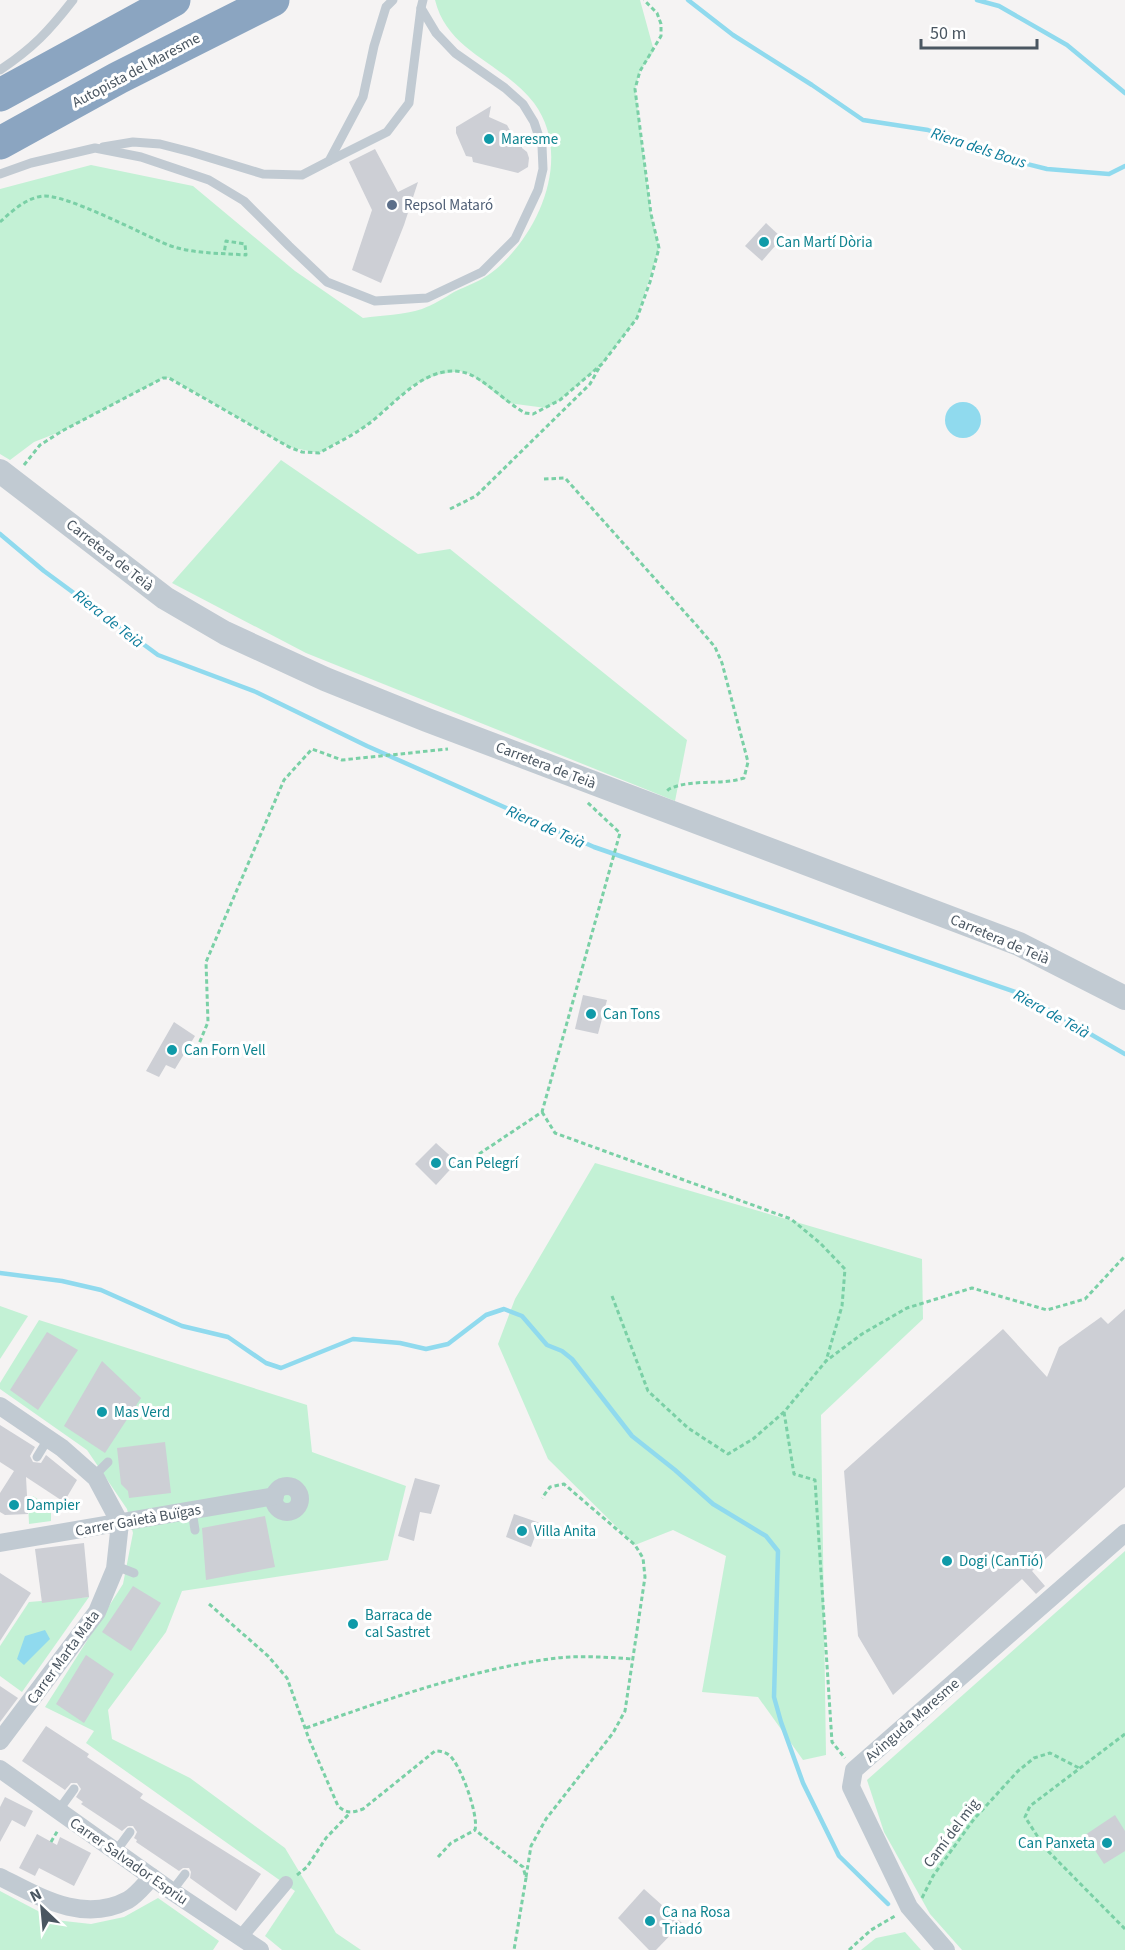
<svg xmlns="http://www.w3.org/2000/svg" width="1125" height="1950" viewBox="0 0 1125 1950" font-family="'Source Sans 3',sans-serif">
<rect width="100%" height="100%" fill="#f5f3f3"/>
<!-- green -->
<g fill="#c3f1d5">
<path d="M435,0H640L654,51L640,71L635,89L651,214L659,248L637,318L602,364L560,400L546,408L508,403L472,375L460,371L436,375L412,386L367,425L319,453L289,447L170,378H163L62,431L34,442L10,460L0,454V189L91,165L193,186L295,271L363,318C382,315 404,315 422,309C433,305 444,298 454,292C466,286 481,281 491,273C538,237 574,157 534,103C504,63 448,53 435,0Z"/>
<polygon points="281,460 418,554 450,549 687,740 675,801 306,653 172,583"/>
<polygon points="595,1163 922,1259 923,1319 821,1415 826,1755 803,1760 758,1697 702,1692 726,1556 673,1530 635,1545 548,1459 498,1344 515,1299"/>
<polygon points="0,1306 28,1316 0,1359"/>
<polygon points="39,1320 307,1405 312,1452 406,1486 388,1560 182,1591 166,1632 108,1710 112,1739 190,1778 285,1848 336,1933 361,1950 282,1950 265,1936 295,1891 86,1743 94,1731 45,1707 123,1584 133,1533 127,1509 87,1450 0,1389 0,1383"/>
<polygon points="33,1496 51,1508 51,1521 29,1524 28,1501"/>
<polygon points="1125,1551 1125,1950 962,1950 930,1914 884,1832 867,1780"/>
<polygon points="89,1597 22,1692 0,1676 0,1646 29,1602"/>
<polygon points="0,1891 55,1920 91,1924 124,1917 158,1898 219,1941 213,1950 0,1950"/>
<polygon points="905,1932 921,1950 861,1950 876,1938"/>
</g>
<!-- water -->
<g fill="#90daee">
<circle cx="963" cy="420" r="18"/>
<polygon points="45,1630 50,1639 24,1665 17,1659 25,1636"/>
</g>
<g fill="none" stroke-linecap="round" stroke-linejoin="round">
<!-- stream -->
<g stroke="#90daee" stroke-width="4.5">
<polyline points="688,0 733,35 812,85 863,120 928,130 995,156 1047,169 1109,174 1125,166"/>
<polyline points="977,0 999,6 1067,45 1125,93"/>
<polyline points="0,534 44,571 158,655 256,692 367,746 594,847 1021,994 1125,1054"/>
<polyline points="0,1273 62,1281 101,1290 182,1326 228,1337 266,1363 281,1368 353,1339 400,1343 426,1349 448,1344 486,1315 504,1309 522,1316 547,1345 562,1351 572,1359 632,1436 675,1470 713,1504 766,1536 778,1551 774,1697 781,1722 803,1783 839,1856 888,1904"/>
</g>
</g>
<!-- building -->
<g fill="#cdcfd5">
<polygon points="491,106 489,117 507,125 514,138 518,137 522,143 522,148 527,152 529,158 528,167 518,173 473,162 472,157 466,156 456,133 456,127"/>
<polygon points="375,149 398,192 418,182 404,225 381,283 352,270 372,210 349,162"/>
<polygon points="766,223 782,238 762,261 745,246"/>
<polygon points="583,995 607,1000 598,1034 575,1029"/>
<polygon points="174,1022 195,1036 175,1069 166,1065 159,1077 146,1071"/>
<polygon points="436,1143 457,1162 436,1185 415,1164"/>
<polygon points="1125,1309 1125,1487 1032,1571 1045,1586 1036,1594 1022,1579 893,1695 858,1636 844,1471 1003,1329 1047,1377 1059,1347 1101,1317 1108,1324"/>
<polygon points="47,1332 78,1350 38,1410 10,1390"/>
<polygon points="102,1361 141,1398 105,1453 64,1426"/>
<polygon points="0,1425 35,1447 30,1456 33,1462 41,1463 46,1455 77,1480 64,1502 26,1477 28,1514 5,1515 0,1512 0,1493 14,1471 0,1462"/>
<polygon points="165,1442 171,1493 129,1498 128,1491 121,1484 117,1448"/>
<polygon points="415,1478 440,1485 431,1514 420,1512 414,1541 398,1536"/>
<polygon points="514,1514 540,1523 531,1547 506,1537"/>
<polygon points="265,1516 275,1567 206,1580 202,1528"/>
<polygon points="84,1543 89,1597 42,1603 35,1549"/>
<polygon points="0,1573 31,1593 0,1641"/>
<polygon points="133,1586 161,1603 131,1651 102,1632"/>
<polygon points="86,1655 114,1674 84,1723 56,1704"/>
<polygon points="0,1686 18,1698 0,1722"/>
<polygon points="46,1726 89,1754 87,1757 143,1794 140,1798 261,1874 236,1911 190,1878 191,1872 189,1868 183,1868 179,1871 136,1842 137,1840 134,1838 137,1832 133,1826 128,1826 122,1831 81,1804 83,1802 76,1797 81,1789 77,1783 71,1783 65,1790 22,1761"/>
<polygon points="5,1797 33,1811 25,1827 12,1820 0,1842 0,1807"/>
<polygon points="1115,1815 1125,1831 1125,1851 1104,1864 1085,1835"/>
<polygon points="37,1834 57,1845 60,1837 91,1853 74,1886 39,1868 35,1876 19,1868"/>
<polygon points="644,1889 682,1923 656,1950 649,1950 618,1918"/>
</g>
<g fill="none" stroke-linecap="round" stroke-linejoin="round">
<!-- path -->
<g stroke="#7ad0a6" stroke-width="3" stroke-dasharray="4.5 3" stroke-linecap="butt">
<path d="M0,222C12,211 26,198 43,196C66,194 142,234 168,245C193,254 219,253 246,255L245,244L226,241L224,254"/>
<path d="M24,465L40,445L62,431L163,378H169L289,447L302,452L319,453C335,444 352,436 367,425C395,405 428,359 469,374C486,381 507,403 525,413L533,414L560,400L602,364L637,318L650,282L659,248L651,214L635,89L640,71L661,36V24L657,13L644,0"/>
<path d="M544,479L565,478L698,627L715,647L722,663L748,762L744,778C720,786 693,778 669,789L667,791"/>
<polyline points="450,509 476,496 590,384 599,368"/>
<polyline points="194,1056 208,1022 206,962 284,780 312,749 342,760 448,749"/>
<polyline points="542,1112 555,1133 791,1219 820,1243 845,1269 842,1306 826,1361"/>
<polyline points="479,1154 542,1112 620,833 587,802"/>
<polyline points="612,1296 648,1391 688,1428 728,1454 753,1439 784,1412 826,1361 862,1334 907,1308 972,1288 1047,1310 1085,1299 1125,1256"/>
<polyline points="784,1412 794,1474 815,1480 832,1742 845,1758"/>
<path d="M209,1604L268,1656L287,1678L309,1739L338,1806C347,1814 352,1813 363,1809L435,1751C440,1751 445,1752 449,1755C460,1763 479,1815 475,1830L523,1867L526,1878L514,1950"/>
<path d="M306,1728C385,1700 466,1671 549,1659C576,1655 605,1657 632,1659"/>
<polyline points="1125,1734 1030,1806 1025,1817 1045,1848 1125,1929"/>
<polyline points="51,1842 58,1830"/>
<polyline points="438,1857 451,1843 475,1830"/>
<polyline points="297,1875 307,1867 326,1838 350,1813"/>
<polyline points="526,1877 531,1846 546,1819 613,1733 625,1711 645,1577 643,1558 635,1545 564,1484 550,1487 542,1498"/>
<polyline points="922,1898 933,1876 974,1819 1018,1771 1034,1758 1050,1753 1079,1768"/>
<polyline points="849,1950 871,1930 895,1916"/>
</g>
<!-- service -->
<g stroke="#c1cad2" stroke-width="9">
<path d="M0,70C33,48 49,31 73,0"/>
<polyline points="103,147 133,142 160,144 191,152 263,174 302,175 329,161 363,97 374,46 386,7 393,0"/>
<polyline points="329,161 387,132 409,103 421,8"/>
<polyline points="0,174 31,163 95,148 141,157 209,180 244,201 289,246 327,282 375,301 427,298 482,272 515,239 538,190 543,169 542,146 534,122 523,104 505,88 455,53 436,33 421,8 423,0"/>
<polyline points="37,1457 48,1439"/>
<polyline points="94,1476 108,1462"/>
<polyline points="192,1511 195,1530"/>
<polyline points="116,1566 134,1573"/>
<polyline points="58,1811 74,1789"/>
<polyline points="116,1851 130,1832"/>
<polyline points="172,1891 185,1874"/>
</g>
<!-- pedestrian -->
<polyline stroke="#c1cad2" stroke-width="14" points="240,1938 286,1883"/>
<!-- minor -->
<g stroke="#c1cad2" stroke-width="18">
<polyline points="0,1406 62,1448 96,1478 120,1523 115,1569 97,1612 0,1741"/>
<circle cx="287" cy="1499" r="13"/>
<polyline points="0,1543 275,1496"/>
<polyline points="0,1769 170,1890 260,1950"/>
<path d="M0,1877C40,1897 83,1924 128,1900C137,1895 145,1884 152,1877"/>
<polyline points="946,1950 909,1907 851,1787 854,1770 1125,1533"/>
</g>
<!-- tertiary -->
<polyline stroke="#c1cad2" stroke-width="24" points="0,471 165,598 225,633 325,679 427,720 1019,944 1125,998"/>
<!-- motorway -->
<g stroke="#8ba5c1" stroke-width="33">
<polyline points="0,95 174,0"/>
<polyline points="0,143 118,78 273,0"/>
</g>
</g>
<!-- markers -->
<g fill="#0f9aa8" stroke="#fff" stroke-width="2">
<circle cx="489" cy="139" r="6"/>
<circle cx="764" cy="242" r="6"/>
<circle cx="591" cy="1014" r="6"/>
<circle cx="172" cy="1050" r="6"/>
<circle cx="436" cy="1163" r="6"/>
<circle cx="102" cy="1412" r="6"/>
<circle cx="14" cy="1505" r="6"/>
<circle cx="522" cy="1531" r="6"/>
<circle cx="947" cy="1561" r="6"/>
<circle cx="353" cy="1624" r="6"/>
<circle cx="1107" cy="1843" r="6"/>
<circle cx="650" cy="1921" r="6"/>
</g>
<circle fill="#5c6f8a" stroke="#fff" stroke-width="2" cx="392" cy="205" r="6"/>
<g text-anchor="middle" stroke-width="6" stroke-linejoin="round" paint-order="stroke">
<!-- street labels -->
<g font-size="15" fill="#4a5661" stroke="#fff">
<text transform="translate(136 70) rotate(-28)" y="5">Autopista del Maresme</text>
<text transform="translate(110 555) rotate(38)" y="5">Carretera de Teià</text>
<text transform="translate(546 765) rotate(21)" y="5">Carretera de Teià</text>
<text transform="translate(1000 939) rotate(23)" y="5">Carretera de Teià</text>
<text transform="translate(138 1520) rotate(-10)" y="5">Carrer Gaietà Buïgas</text>
<text transform="translate(63 1657) rotate(-54)" y="5">Carrer Marta Mata</text>
<text transform="translate(912 1720) rotate(-41)" y="5">Avinguda Maresme</text>
<text transform="translate(951 1833) rotate(-53)" y="5">Camí del mig</text>
<text transform="translate(129 1861) rotate(35)" y="5">Carrer Salvador Espriu</text>
</g>
<!-- culture labels -->
<g font-size="15" fill="#0d838f" stroke="#fff" text-anchor="start">
<text x="501" y="144">Maresme</text>
<text x="776" y="247">Can Martí Dòria</text>
<text x="603" y="1019">Can Tons</text>
<text x="184" y="1055">Can Forn Vell</text>
<text x="448" y="1168">Can Pelegrí</text>
<text x="114" y="1417">Mas Verd</text>
<text x="26" y="1510">Dampier</text>
<text x="534" y="1536">Villa Anita</text>
<text x="959" y="1566">Dogi (CanTió)</text>
<text x="365" y="1620">Barraca de<tspan x="365" dy="17">cal Sastret</tspan></text>
<text x="1095" y="1848" text-anchor="end">Can Panxeta</text>
<text x="662" y="1917">Ca na Rosa<tspan x="662" dy="17">Triadó</tspan></text>
</g>
<!-- service labels -->
<g font-size="15" fill="#4e5e75" stroke="#fff" text-anchor="start">
<text x="404" y="210">Repsol Mataró</text>
</g>
<!-- water labels -->
<g font-size="16" font-style="italic" fill="#0c7c9b" stroke="#fff">
<text transform="translate(979 147) rotate(18)" y="6">Riera dels Bous</text>
<text transform="translate(109 618) rotate(38)" y="6">Riera de Teià</text>
<text transform="translate(546 826) rotate(24)" y="6">Riera de Teià</text>
<text transform="translate(1052 1013) rotate(29)" y="6">Riera de Teià</text>
</g>
</g>
<!-- north arrow -->
<g transform="translate(42 1908) rotate(334)" stroke="#ffffff" stroke-width="4.5" paint-order="stroke">
<path d="M0-4.5L10 22L0 15L-10 22Z" fill="#4a5661"/>
<text y="-9" font-size="16" font-weight="bold" text-anchor="middle" fill="#4a5661">N</text>
</g>
<!-- scale -->
<path d="M921 39v9h116v-9" fill="none" stroke="#4a5661" stroke-width="3"/>
<text x="930" y="39" font-size="18" fill="#4a5661" stroke="#ffffff" stroke-width="4.5" paint-order="stroke">50 m</text>
</svg>
